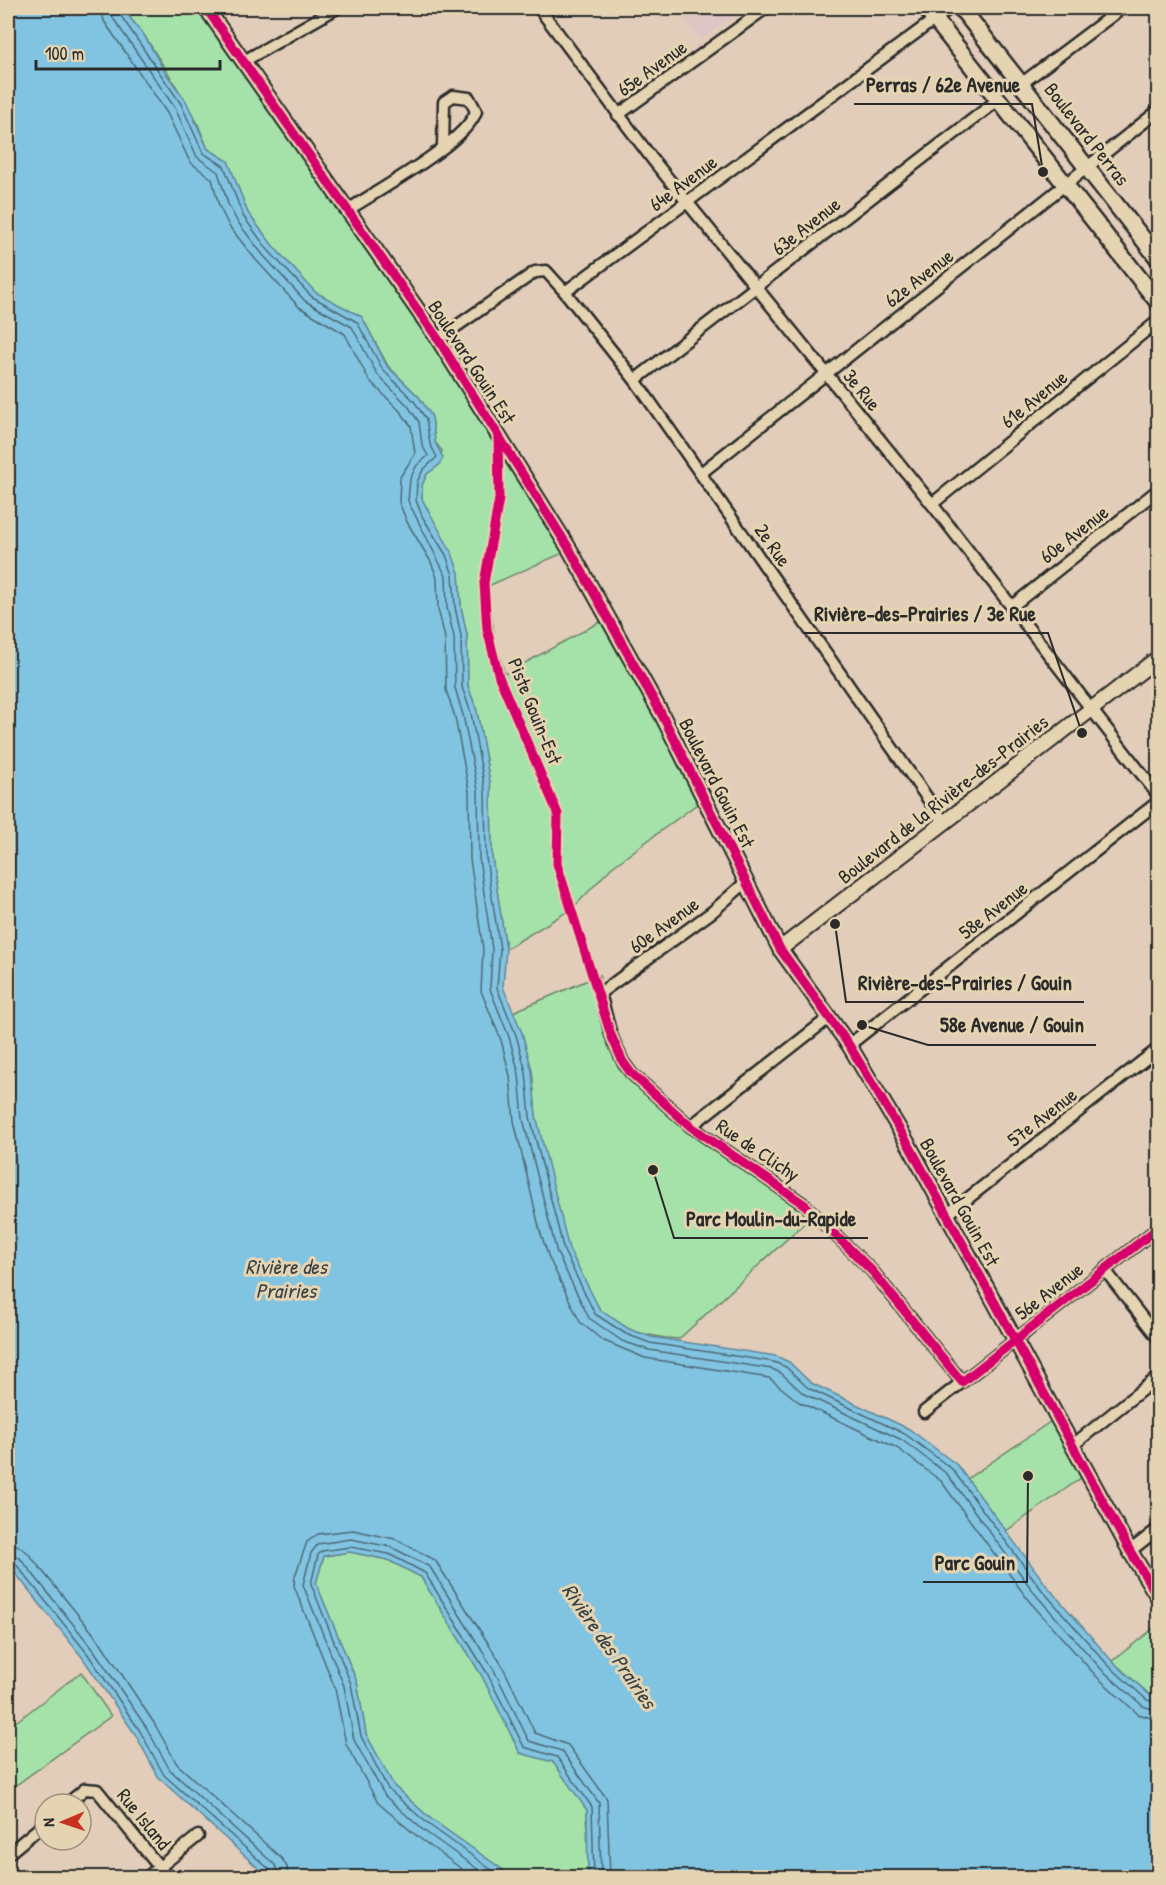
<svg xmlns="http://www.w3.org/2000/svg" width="1166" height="1885" viewBox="0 0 1166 1885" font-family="'Patrick Hand',sans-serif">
<rect width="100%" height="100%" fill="#e2cdba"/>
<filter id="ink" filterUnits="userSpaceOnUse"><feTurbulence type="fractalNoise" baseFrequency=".0167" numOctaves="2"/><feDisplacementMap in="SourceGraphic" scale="12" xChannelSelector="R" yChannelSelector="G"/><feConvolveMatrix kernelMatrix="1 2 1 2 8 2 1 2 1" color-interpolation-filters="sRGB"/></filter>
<g filter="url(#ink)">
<!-- built -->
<polygon fill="#dec5c4" points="675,8 745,8 701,40"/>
<!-- green -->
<g fill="#a5e2a9" stroke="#68866a" stroke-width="1.5">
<polygon points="122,8 198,8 244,61 348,210 570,550 488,586 495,641 505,674 607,618 705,798 611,868 573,908 506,949 492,857 491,788 477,711 468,686 467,635 461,607 459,573 422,499 422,485 427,474 439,465 442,451 435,442 432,417 419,397 388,366 362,317 315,292 273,246 248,213 228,161 208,149 197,122 176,86 144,35"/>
<path d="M600,975V993L611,1034L640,1082L814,1214L679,1339C651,1337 611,1331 596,1303L569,1249L561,1224L536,1116L532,1071L522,1033L513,1012Z"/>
<polygon points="1057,1417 1088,1473 1006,1531 967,1479"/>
<polygon points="350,1552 388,1560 421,1577 482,1676 520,1753 553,1761 587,1810 588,1877 513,1877 431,1819 394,1786 366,1734 357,1682 316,1583 324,1556"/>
<polygon points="1158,1625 1158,1698 1150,1695 1112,1661"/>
<polygon points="81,1672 111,1716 8,1791 8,1728"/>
</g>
<!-- water -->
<polygon fill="#81c4e2" stroke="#5f8799" stroke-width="1.5" points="8,8 122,8 144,35 165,72 186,101 208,149 228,161 248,213 273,246 315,292 362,317 387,366 419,397 432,417 435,442 443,458 439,465 427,474 422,485 422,499 452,553 459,573 461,607 467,635 468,686 477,711 491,788 492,857 506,949 503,987 522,1033 532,1071 536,1116 569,1249 600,1310 629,1329 651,1337 776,1356 789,1362 811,1383 909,1429 957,1465 1047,1586 1112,1661 1150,1695 1158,1698 1158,1877 588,1877 587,1810 553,1762 520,1753 482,1676 421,1577 388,1560 350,1552 324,1556 316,1583 357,1682 366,1734 394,1786 431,1819 513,1877 268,1877 159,1778 135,1734 82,1657 8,1564"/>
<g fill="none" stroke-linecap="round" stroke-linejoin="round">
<!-- shore -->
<g stroke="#4d6874" stroke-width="1.5">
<polyline points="101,8 104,21 167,113 190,162 212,179 219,206 229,226 256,260 299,307 345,334 369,380 401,412 411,426 415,454 400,477 399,502 407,522 431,562 437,578 438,609 445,638 446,690 455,717 469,791 470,859 483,949 481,991 501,1040 510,1076 514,1121 540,1231 549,1258 580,1322 602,1340 645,1358 769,1378 799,1402 897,1448 941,1481 1029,1601 1097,1677 1138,1714 1158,1720"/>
<polyline points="110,8 113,18 175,108 197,157 218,172 228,204 237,221 263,255 305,301 352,327 377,374 408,406 419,422 422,445 428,456 417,465 410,479 408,501 446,576 447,608 454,637 455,688 463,715 478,790 479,858 492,949 490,989 509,1037 519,1074 523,1119 557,1253 589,1318 622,1341 649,1350 772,1369 781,1373 804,1394 902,1440 947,1474 1036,1595 1102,1670 1143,1706 1158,1711"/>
<polyline points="117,8 119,13 181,104 203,153 224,166 243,216 268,250 311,296 357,322 383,370 414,401 426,419 430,444 437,457 423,470 417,482 416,500 422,516 446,555 453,575 455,607 461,636 462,687 471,713 485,789 486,858 500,949 497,988 516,1035 526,1072 530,1117 564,1251 595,1314 626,1334 650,1343 774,1362 786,1367 808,1388 905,1434 952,1469 1042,1590 1108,1665 1147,1700 1158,1703"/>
<polyline points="8,1544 17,1545 27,1552 101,1643 154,1723 177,1764 282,1859 287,1867 288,1878"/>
<polyline points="8,1553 20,1558 93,1649 146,1727 170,1770 275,1865 279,1878"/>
<polyline points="8,1561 15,1563 87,1653 140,1731 164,1775 270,1870 272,1878"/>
<polyline points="474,1878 418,1837 378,1803 346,1744 335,1688 294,1586 295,1576 307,1542 318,1534 353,1530 395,1539 435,1560 502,1665 535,1733 568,1745 607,1799 610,1878"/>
<polyline points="490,1878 423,1830 385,1796 354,1740 344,1686 303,1585 311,1553 318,1544 351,1539 391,1547 430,1567 494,1670 529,1741 562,1751 599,1803 601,1878"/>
<polyline points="503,1878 428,1824 388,1789 361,1736 351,1684 311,1584 318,1555 322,1551 350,1547 389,1554 425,1573 487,1673 524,1747 557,1757 592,1807 594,1878"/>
</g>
<defs>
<g id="minor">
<polyline points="539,8 653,160 932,504 1158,795"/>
<polyline points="244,61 337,8"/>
<polyline points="1021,84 1122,8"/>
<polyline points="618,115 766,8"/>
<path d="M348,210C377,191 468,141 476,111L469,98L453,96L444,102L443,146"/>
<polyline points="565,292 635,380 944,822"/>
<polyline points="438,339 535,272 546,271 565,292 950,8"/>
<polyline points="635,380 998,100"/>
<polyline points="701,473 1158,111"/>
<polyline points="932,504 1158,321"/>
<polyline points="1011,607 1158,490"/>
<polyline points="746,882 712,912 600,993 611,1035 623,1062 631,1073 690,1126 805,1205 873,1272 962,1382"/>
<polyline points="849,1045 1158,802"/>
<polyline points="691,1126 830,1017"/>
<polyline points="948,1214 1158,1049"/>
<polyline points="1105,1270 1158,1338"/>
<polyline points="924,1412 1158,1228"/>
<polyline points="1073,1445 1158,1377"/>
<polyline points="1130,1551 1158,1529"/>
<polyline points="67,1804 85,1789 97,1790 168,1878"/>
<polyline points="8,1854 45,1823"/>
<polyline points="146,1878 198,1836"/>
</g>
<g id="tertiary">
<polyline points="206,8 438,339 570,550 662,715 780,949 849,1045 910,1147 1130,1551 1158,1597"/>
<polyline points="780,949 1158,658"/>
</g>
<g id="secondary">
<polyline points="926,8 1158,302"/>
<polyline points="961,8 1158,258"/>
</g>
</defs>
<!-- minor casing -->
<use href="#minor" stroke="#2b2b2b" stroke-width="15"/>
<!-- tertiary casing -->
<use href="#tertiary" stroke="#2b2b2b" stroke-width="18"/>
<!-- secondary casing -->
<use href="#secondary" stroke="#2b2b2b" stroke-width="20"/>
<!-- minor -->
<use href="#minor" stroke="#e5d4b1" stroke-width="10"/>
<!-- tertiary -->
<use href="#tertiary" stroke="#e5d4b1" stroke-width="14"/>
<!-- secondary -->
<use href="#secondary" stroke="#e5d4b1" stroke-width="15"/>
<defs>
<g id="cycleway">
<polyline points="206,8 438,339 570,550 662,715 780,949 849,1045 910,1147 1130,1551 1158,1597"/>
<polyline points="498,435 499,499 484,583 487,629 499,677 558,814 557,864 611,1035 623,1062 631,1073 690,1126 805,1205 873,1272 962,1382 1158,1228"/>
</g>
</defs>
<!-- cycleway casing -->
<use href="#cycleway" stroke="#e5d4b1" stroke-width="13"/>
<!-- cycleway -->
<use href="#cycleway" stroke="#d6006c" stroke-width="9"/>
</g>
</g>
<g text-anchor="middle" stroke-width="6" stroke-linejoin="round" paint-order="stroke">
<!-- street labels -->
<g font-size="20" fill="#2b2b2b" stroke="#e5d4b1">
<text transform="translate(652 68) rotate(-36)" y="7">65e Avenue</text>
<text transform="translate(1087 134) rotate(52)" y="7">Boulevard Perras</text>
<text transform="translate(683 183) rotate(-37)" y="7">64e Avenue</text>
<text transform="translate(806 226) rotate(-38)" y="7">63e Avenue</text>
<text transform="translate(919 278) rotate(-38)" y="7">62e Avenue</text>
<text transform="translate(472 362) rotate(57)" y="7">Boulevard Gouin Est</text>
<text transform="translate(862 390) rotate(51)" y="7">3e Rue</text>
<text transform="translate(1034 399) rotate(-39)" y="7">61e Avenue</text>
<text transform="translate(1074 534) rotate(-38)" y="7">60e Avenue</text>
<text transform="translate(773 545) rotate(55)" y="7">2e Rue</text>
<text transform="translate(535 711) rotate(68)" y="7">Piste Gouin-Est</text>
<text transform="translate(717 783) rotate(63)" y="7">Boulevard Gouin Est</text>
<text transform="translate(943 799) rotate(-38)" y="7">Boulevard de la Rivière-des-Prairies</text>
<text transform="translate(993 910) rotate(-38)" y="7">58e Avenue</text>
<text transform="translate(664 925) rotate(-36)" y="7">60e Avenue</text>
<text transform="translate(1042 1117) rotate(-38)" y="7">57e Avenue</text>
<text transform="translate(758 1150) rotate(34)" y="7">Rue de Clichy</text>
<text transform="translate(960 1202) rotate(61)" y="7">Boulevard Gouin Est</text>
<text transform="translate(1049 1291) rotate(-38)" y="7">56e Avenue</text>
<text transform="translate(144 1819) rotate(51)" y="7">Rue Island</text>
</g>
<!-- water labels -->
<g font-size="21" font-style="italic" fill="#384246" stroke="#e5d4b1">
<text x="286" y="1274">Rivière des<tspan x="286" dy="24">Prairies</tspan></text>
<text transform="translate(609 1646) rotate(55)" y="7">Rivière des Prairies</text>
</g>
</g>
<!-- callouts -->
<path fill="none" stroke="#2b2b2b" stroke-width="2" d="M1043 172L1032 104H854M1082 733L1048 633H803M835 924L846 1002H1084M862 1025L928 1045H1096M653 1170L674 1238H868M1028 1476L1027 1582H923"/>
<g fill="#2b2b2b" stroke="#e5d4b1" stroke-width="2">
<circle cx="1043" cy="172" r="6"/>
<circle cx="1082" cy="733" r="6"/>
<circle cx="835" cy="924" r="6"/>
<circle cx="862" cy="1025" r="6"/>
<circle cx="653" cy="1170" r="6"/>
<circle cx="1028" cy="1476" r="6"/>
</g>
<g font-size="21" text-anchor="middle" font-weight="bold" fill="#2b2b2b" stroke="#e5d4b1" stroke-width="6" stroke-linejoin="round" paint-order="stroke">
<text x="943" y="92">Perras / 62e Avenue</text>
<text x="925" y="621">Rivière-des-Prairies / 3e Rue</text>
<text x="965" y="990">Rivière-des-Prairies / Gouin</text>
<text x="1012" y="1032">58e Avenue / Gouin</text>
<text x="771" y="1226">Parc Moulin-du-Rapide</text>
<text x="975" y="1570">Parc Gouin</text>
</g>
<!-- margin -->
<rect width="1166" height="1885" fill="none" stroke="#e5d4b1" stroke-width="30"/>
<rect x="15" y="15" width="1136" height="1855" fill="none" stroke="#2b2b2b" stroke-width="2" filter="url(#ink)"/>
<!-- north arrow -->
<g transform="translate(63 1822) rotate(268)"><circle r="28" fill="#e5d4b1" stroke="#9b907b" stroke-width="1.5"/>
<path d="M0-4.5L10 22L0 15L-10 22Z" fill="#c8321e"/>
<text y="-9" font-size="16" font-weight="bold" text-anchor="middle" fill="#2b2b2b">N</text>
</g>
<!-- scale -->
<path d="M36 60v9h184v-9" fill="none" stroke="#2b2b2b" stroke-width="3"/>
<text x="45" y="60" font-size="18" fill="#2b2b2b" stroke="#e5d4b1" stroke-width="4.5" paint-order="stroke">100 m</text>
</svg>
